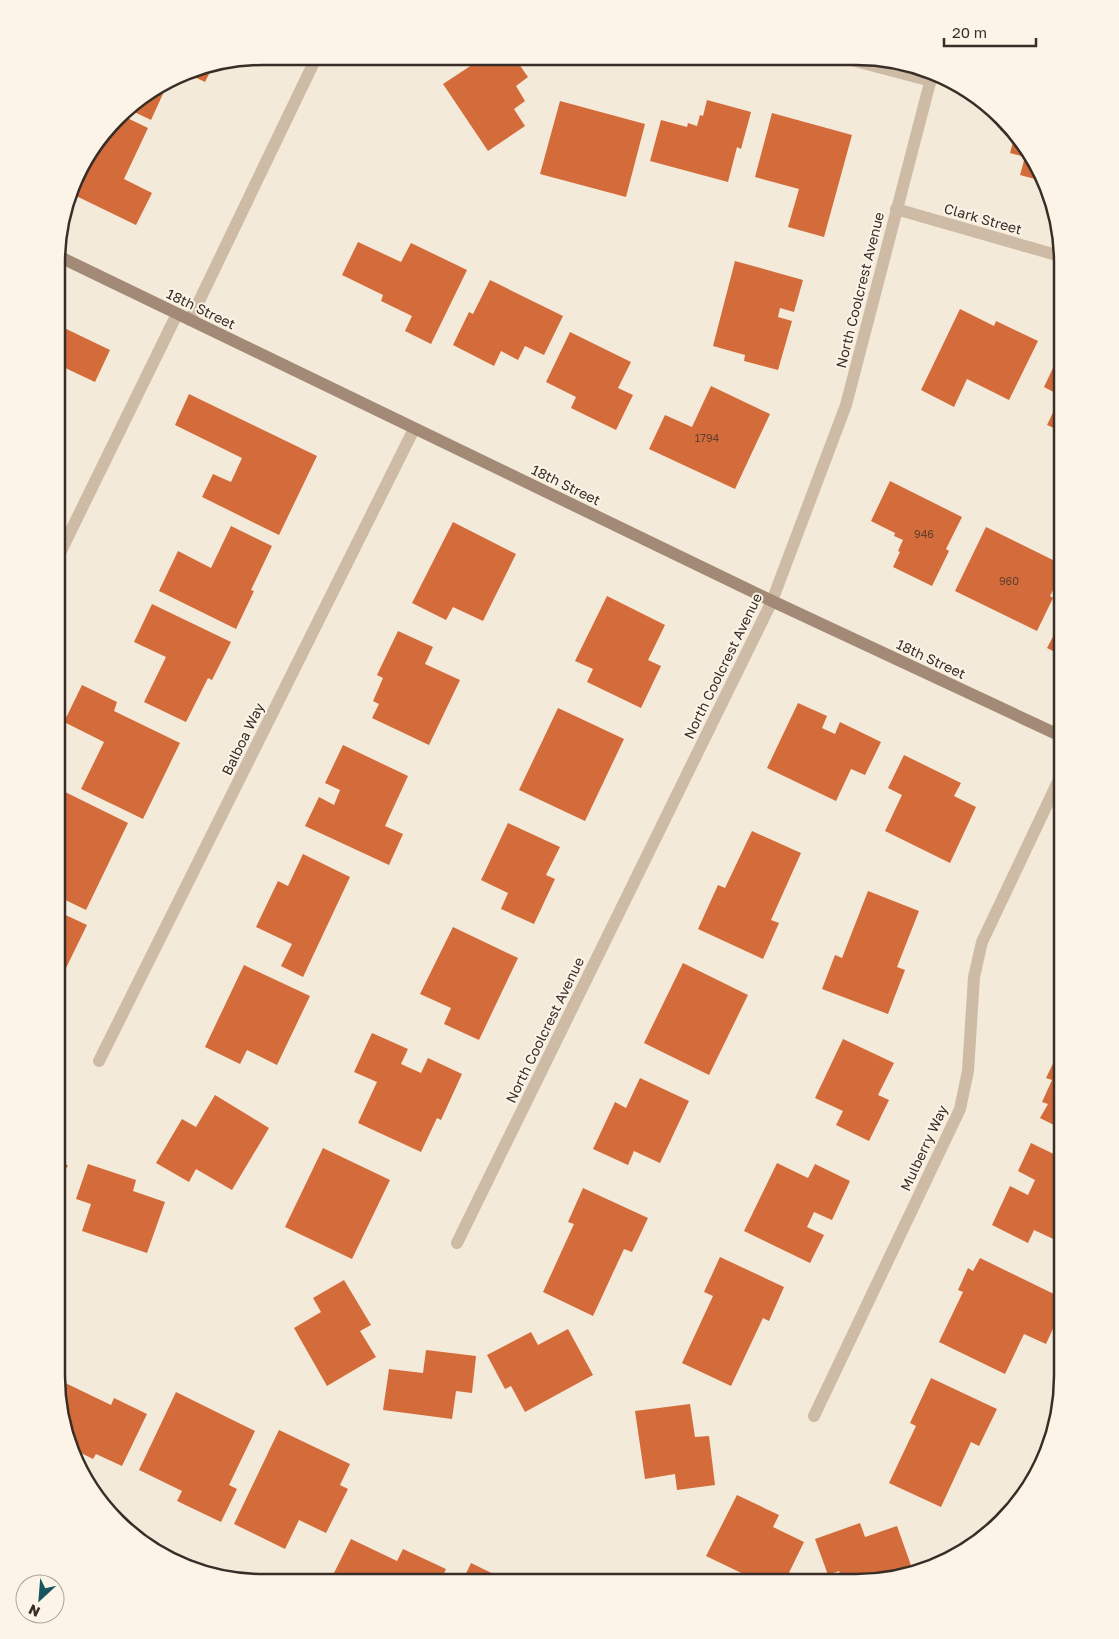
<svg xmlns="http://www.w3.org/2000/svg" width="1119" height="1639" viewBox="0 0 1119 1639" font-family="'Golos Text',sans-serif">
<rect width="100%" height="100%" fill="#f4eada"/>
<!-- building -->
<g fill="#d36c3a">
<polygon points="484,57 514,57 528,77 516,86 525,101 514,109 525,126 488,151 443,84"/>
<polygon points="214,64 205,82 186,73 196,67"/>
<polygon points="168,83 151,120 126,108 127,107"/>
<polygon points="707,100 751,112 741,149 737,147 728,182 650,161 661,120 687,127 688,123 697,126 700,115 703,116"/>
<polygon points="560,101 645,124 626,197 540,174"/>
<polygon points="772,113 852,135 824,237 788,227 799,189 755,177"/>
<polygon points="121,115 148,128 124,179 152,193 136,225 72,194 84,160"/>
<polygon points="1002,119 1020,137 1046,182 1020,175 1025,157 1010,153 1015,134 1000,130"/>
<polygon points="358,242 401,262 411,243 467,270 431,344 405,331 412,316 381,301 383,295 342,275"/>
<polygon points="735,261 803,280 794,312 780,308 778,317 792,321 778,370 744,361 745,355 713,346"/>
<polygon points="490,280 563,316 544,355 525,346 518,360 501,351 494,366 453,345 469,312 473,314"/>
<polygon points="960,309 994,326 996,321 1038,341 1009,400 967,379 954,407 921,390"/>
<polygon points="58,325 110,350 95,382 61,366 66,355 58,351"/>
<polygon points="570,332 631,362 618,388 633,395 616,430 571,408 576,397 546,382"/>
<polygon points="1060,353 1063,354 1063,432 1047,425 1061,396 1044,387"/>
<polygon points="711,386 770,414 735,489 649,449 665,415 692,427"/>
<polygon points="189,394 317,456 279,535 202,497 213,474 231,482 242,458 175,425"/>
<polygon points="890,481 962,517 946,549 949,551 932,586 893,567 900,552 898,551 903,540 894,536 895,533 871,521"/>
<polygon points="453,522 516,554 483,621 453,607 446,620 412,603"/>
<polygon points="231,526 272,546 251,590 254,591 236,629 159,591 178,551 211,568"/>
<polygon points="986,527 1063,565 1063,570 1050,596 1053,598 1037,631 955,591"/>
<polygon points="607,596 665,625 648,660 661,666 641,708 587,682 593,669 575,661"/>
<polygon points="152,604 231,642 212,680 208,678 186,722 144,702 166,657 134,642"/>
<polygon points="1059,625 1063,626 1063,656 1047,648"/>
<polygon points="398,631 433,647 425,664 460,680 429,745 372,718 379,704 373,701 383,678 377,675"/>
<polygon points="82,685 117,702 114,711 180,743 143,819 81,789 104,742 64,722"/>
<polygon points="798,703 827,716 822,728 835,734 840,722 881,742 865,775 851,769 836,801 767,768"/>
<polygon points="558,708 624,739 585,821 519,790"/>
<polygon points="343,745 408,776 385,826 403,834 389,865 305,826 319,797 334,805 340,790 325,783"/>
<polygon points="904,755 961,783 954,796 976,807 950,863 885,831 902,795 888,788"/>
<polygon points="57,788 128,823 86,910 57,896 57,845 60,838 57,837"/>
<polygon points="508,823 560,847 546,875 555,879 534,924 501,909 508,893 481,880"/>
<polygon points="752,831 801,853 771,920 779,923 763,959 698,929 718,885 725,888"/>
<polygon points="303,854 350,877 303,977 281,966 292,944 256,927 278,881 288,886"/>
<polygon points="868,891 919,911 897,967 905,970 888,1014 822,989 835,955 842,958"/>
<polygon points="57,911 87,925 66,968 57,963"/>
<polygon points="453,927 518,958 479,1040 444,1024 451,1008 420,994"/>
<polygon points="683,963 748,995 709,1075 644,1043"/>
<polygon points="244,965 310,996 277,1065 247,1050 240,1064 205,1047"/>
<polygon points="372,1033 408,1049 401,1064 421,1073 428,1058 462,1074 441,1120 437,1118 421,1152 358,1123 377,1082 354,1072"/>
<polygon points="843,1039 894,1063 878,1095 889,1100 869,1141 836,1125 843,1111 815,1098"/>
<polygon points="1062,1045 1062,1129 1040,1118 1048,1104 1042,1102 1052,1080 1046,1078"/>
<polygon points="640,1078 689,1101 660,1163 634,1151 628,1165 593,1149 615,1102 626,1108"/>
<polygon points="215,1095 269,1128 232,1190 196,1169 189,1182 156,1163 182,1119 196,1127"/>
<polygon points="1031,1143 1062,1158 1062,1243 1034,1230 1028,1243 992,1225 1010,1186 1028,1195 1035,1180 1018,1171"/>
<polygon points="323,1148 390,1180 352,1259 285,1227"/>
<polygon points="57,1155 68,1166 57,1178"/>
<polygon points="777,1163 808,1178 815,1164 850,1181 832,1220 814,1212 807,1227 824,1235 810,1263 744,1231"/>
<polygon points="88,1164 136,1180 133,1191 165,1202 147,1253 82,1231 91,1204 76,1199"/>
<polygon points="583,1188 648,1218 632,1252 624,1249 593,1316 543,1292 574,1224 568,1222"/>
<polygon points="720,1257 784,1287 769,1321 763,1318 731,1386 682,1363 713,1296 704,1292"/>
<polygon points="980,1258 1062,1298 1062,1309 1046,1344 1024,1334 1005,1374 939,1342 963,1292 958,1290 968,1268 973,1271"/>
<polygon points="344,1280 371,1325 360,1331 376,1357 327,1386 294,1328 321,1312 313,1298"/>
<polygon points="568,1329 593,1375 525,1412 511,1386 505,1389 487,1355 531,1332 538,1345"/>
<polygon points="426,1350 476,1356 472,1393 456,1391 452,1419 383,1410 389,1369 423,1373"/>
<polygon points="931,1378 997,1409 979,1446 971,1442 941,1507 889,1483 916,1426 910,1423"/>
<polygon points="57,1379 111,1405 114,1398 147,1414 122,1466 96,1454 93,1459 71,1448"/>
<polygon points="176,1392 255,1431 229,1485 237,1489 221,1522 177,1501 182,1491 139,1470"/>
<polygon points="690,1404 695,1437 709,1436 715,1485 677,1490 675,1474 645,1479 635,1411"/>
<polygon points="279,1430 350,1464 340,1485 348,1489 326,1533 299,1520 285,1549 234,1524"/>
<polygon points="737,1495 779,1515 773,1527 804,1542 784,1583 760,1582 706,1556"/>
<polygon points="860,1523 865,1537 897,1526 913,1571 856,1583 843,1583 839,1571 828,1575 815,1539"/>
<polygon points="351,1539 397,1561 403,1549 446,1569 440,1582 351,1581 334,1573"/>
<polygon points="471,1563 510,1582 462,1582"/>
</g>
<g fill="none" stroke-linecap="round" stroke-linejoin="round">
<!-- service -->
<g stroke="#cebba5" stroke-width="12">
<polyline points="190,320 317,56"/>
<polyline points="58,557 177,314"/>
</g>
<!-- minor -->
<g stroke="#cebba5" stroke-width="12">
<polyline points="844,58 931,81"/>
<polyline points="896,209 1053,254 1062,258"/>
<polyline points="99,1061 414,429"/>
<polyline points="457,1243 772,601 846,405 933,71"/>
<polyline points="814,1416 960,1109 968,1071 974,977 982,942 1063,771"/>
</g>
<!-- secondary -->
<polyline stroke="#a28a76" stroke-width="12" points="58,256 772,601 1063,737"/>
</g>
<g text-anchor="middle" stroke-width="4" stroke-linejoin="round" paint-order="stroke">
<!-- number labels -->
<g font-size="11" fill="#603e2c">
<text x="707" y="442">1794</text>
<text x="924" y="538">946</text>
<text x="1009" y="585">960</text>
</g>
<!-- street labels -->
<g font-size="14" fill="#392e27" stroke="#fbf4e7">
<text transform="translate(983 219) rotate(16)" y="5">Clark Street</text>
<text transform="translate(860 290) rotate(-76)" y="5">North Coolcrest Avenue</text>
<text transform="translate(201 309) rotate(26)" y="5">18th Street</text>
<text transform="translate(566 485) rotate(26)" y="5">18th Street</text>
<text transform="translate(931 659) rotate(25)" y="5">18th Street</text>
<text transform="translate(723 666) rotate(-64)" y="5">North Coolcrest Avenue</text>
<text transform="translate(243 739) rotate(-64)" y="5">Balboa Way</text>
<text transform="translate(545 1030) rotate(-64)" y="5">North Coolcrest Avenue</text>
<text transform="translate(924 1148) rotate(-65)" y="5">Mulberry Way</text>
</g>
</g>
<!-- crop -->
<path d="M0 0H1119V1639H0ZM263 65H856A198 198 0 0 1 1054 263V1376A198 198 0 0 1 856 1574H263A198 198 0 0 1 65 1376V263A198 198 0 0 1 263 65Z" fill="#fbf4e7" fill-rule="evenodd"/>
<path fill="none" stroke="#392e27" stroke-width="2.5" d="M263 65H856A198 198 0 0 1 1054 263V1376A198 198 0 0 1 856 1574H263A198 198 0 0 1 65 1376V263A198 198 0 0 1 263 65Z"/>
<!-- north arrow -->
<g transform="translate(40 1599) rotate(206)"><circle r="24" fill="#fbf4e7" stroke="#ada59a"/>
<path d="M0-4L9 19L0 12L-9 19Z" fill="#18545f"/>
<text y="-8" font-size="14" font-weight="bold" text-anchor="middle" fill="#392e27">N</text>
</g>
<!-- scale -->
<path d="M944 38v8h92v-8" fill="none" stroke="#392e27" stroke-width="2.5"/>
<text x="952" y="38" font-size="15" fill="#392e27" stroke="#fbf4e7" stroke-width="4" paint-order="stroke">20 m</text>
</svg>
